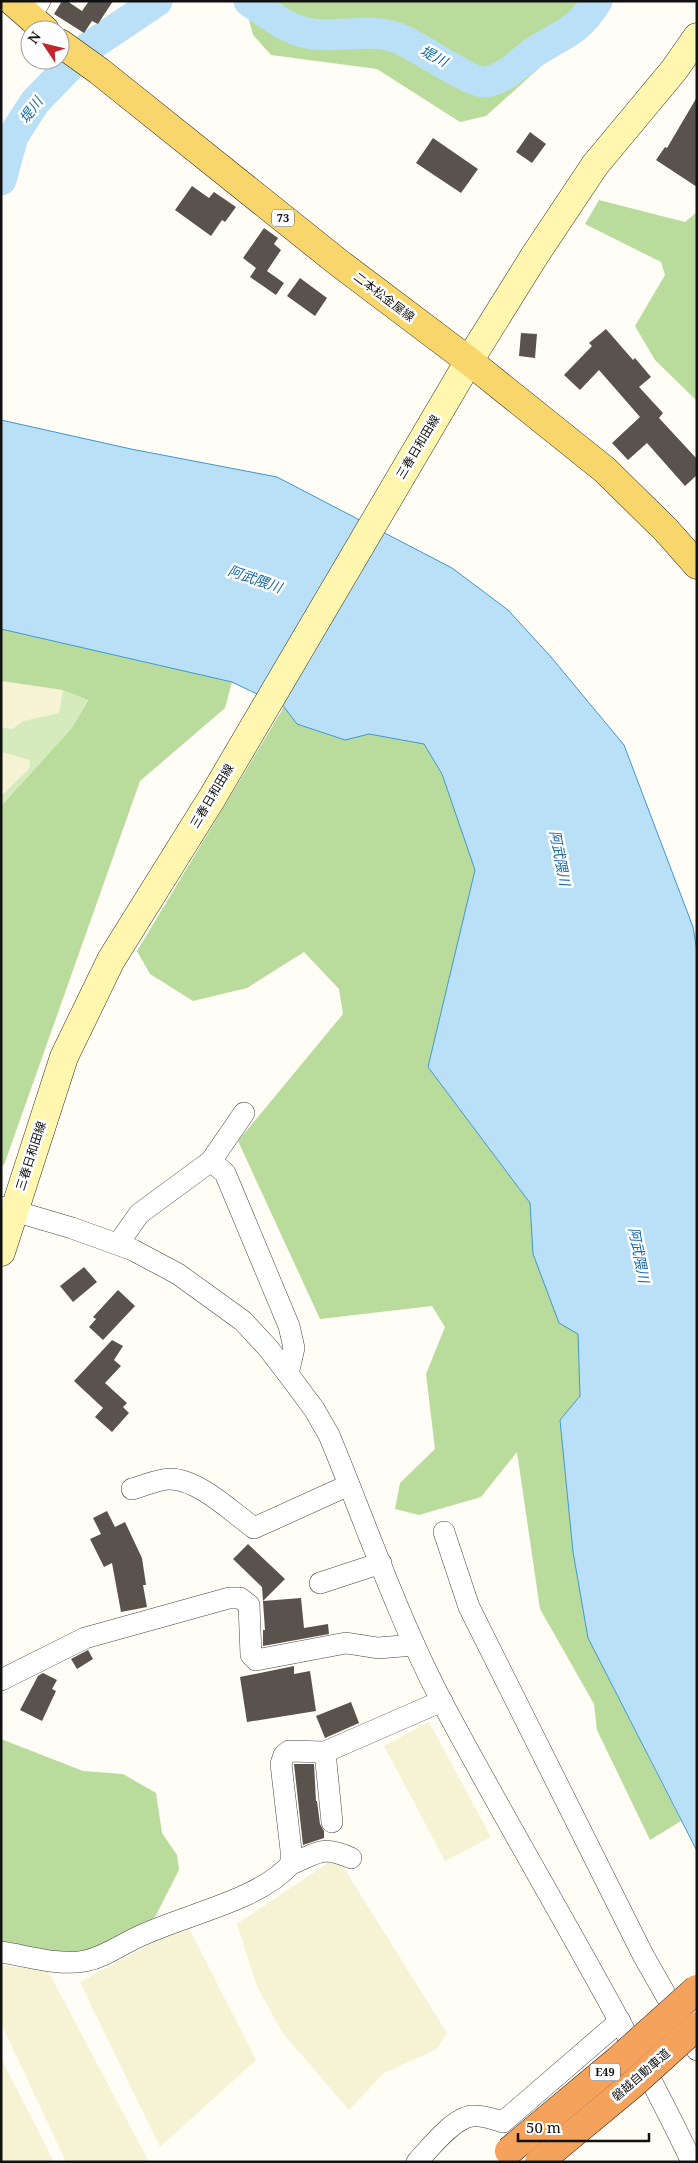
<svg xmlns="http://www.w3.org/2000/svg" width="698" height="2163" viewBox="0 0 698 2163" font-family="'Noto Serif','Noto Sans JP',serif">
<rect width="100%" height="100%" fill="#fffdf5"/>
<!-- farmland -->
<g fill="#f6f3d4">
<polygon points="1,681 63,690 59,713 23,721 11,729 1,727"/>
<polygon points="1,752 31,760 30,768 1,796"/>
<polygon points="429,1722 491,1837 445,1861 384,1746"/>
<polygon points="337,1857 447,2033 437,2049 384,2073 349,2110 282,2032 257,1986 237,1924"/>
<polygon points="187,1924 256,2060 160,2147 80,1982"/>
<polygon points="1,1965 48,1971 149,2162 66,2162 1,2023"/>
<polygon points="1,2058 53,2160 51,2162 1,2162"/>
</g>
<!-- green -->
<polygon fill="#d5ebbd" points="63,690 88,699 71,729 1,806 1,796 30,768 30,760 1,752 1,727 12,729 23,721 59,713"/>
<!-- forest -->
<g fill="#b9dc9c">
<polygon points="244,1 598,1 589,23 486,116 460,122 377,69 271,55 253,35"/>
<polygon points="599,200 685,222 697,212 697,401 655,360 635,326 665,275 661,262 585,224"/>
<polygon points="1,629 232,682 225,708 140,781 4,1165 1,1164 1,806 71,729 88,700 63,690 1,681"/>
<polygon points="284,707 297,724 344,740 368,734 424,744 442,774 475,870 428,1067 530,1203 533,1254 559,1322 578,1334 580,1396 560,1420 573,1552 588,1638 681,1821 650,1840 597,1730 594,1704 540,1609 517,1452 481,1497 419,1515 395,1509 400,1483 435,1449 426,1374 445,1327 432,1306 320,1319 238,1141 343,1014 339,989 304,952 247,988 193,1001 150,974 137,951"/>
<polygon points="1,1739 83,1771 123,1774 156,1793 162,1833 177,1855 179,1870 155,1917 121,1942 59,1957 1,1950"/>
</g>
<!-- water -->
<polygon fill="#b9e0f7" stroke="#3f96cf" points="1,420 131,449 277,477 452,568 508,610 551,657 624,745 693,927 697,951 697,1851 588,1638 573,1552 560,1420 580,1396 578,1334 559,1323 533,1254 530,1203 428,1067 475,870 442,774 424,744 369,734 345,740 297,724 284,707 232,682 1,629"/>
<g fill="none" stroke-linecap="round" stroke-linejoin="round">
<!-- river -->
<g stroke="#b9e0f7" stroke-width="31">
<path d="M249,1C270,15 288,31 313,34C341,38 373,27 400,39C418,46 470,83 485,82C507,79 519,62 536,51C564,33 578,32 597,1"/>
<polyline points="1,180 13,136 35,102 86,49 157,1"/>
</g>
</g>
<!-- building -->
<g fill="#5a524d">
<polygon points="62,1 67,1 82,11 89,1 113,1 98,24 92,21 84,33 54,14"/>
<polygon points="697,97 697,187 656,160 665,147 667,148"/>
<polygon points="530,132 546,144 532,163 516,152"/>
<polygon points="433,138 478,169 461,193 416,163"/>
<polygon points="192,186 209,198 214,192 236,207 225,222 222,220 211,236 175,210"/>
<polygon points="264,228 278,238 274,244 281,250 267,271 284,283 276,295 250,277 256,268 243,258"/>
<polygon points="300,278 327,298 315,316 287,296"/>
<polygon points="606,329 633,360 635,358 651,377 639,387 663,413 659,418 697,459 697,475 685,486 647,443 628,460 612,443 640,417 599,370 580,390 564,375 592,346 589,343"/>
<polygon points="521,333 537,334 535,358 519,356"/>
<polygon points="84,1267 97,1282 73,1302 60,1286"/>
<polygon points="118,1290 135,1306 103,1340 89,1327 96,1319 93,1317"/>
<polygon points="112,1340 123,1346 114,1360 121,1366 105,1383 127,1403 123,1407 129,1413 112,1432 95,1417 103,1408 74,1381"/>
<polygon points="107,1511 115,1527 125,1522 142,1558 146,1585 143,1585 147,1607 121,1612 112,1563 104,1567 90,1539 101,1534 93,1518"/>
<polygon points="248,1544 285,1579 263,1601 301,1598 304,1628 328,1624 329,1634 263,1646 263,1630 265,1630 262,1587 233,1559"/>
<polygon points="88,1650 93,1659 77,1669 71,1659"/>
<polygon points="294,1666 294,1674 310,1671 316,1711 247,1722 240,1677"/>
<polygon points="43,1673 57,1680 52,1689 56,1691 42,1721 20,1710 38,1676"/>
<polygon points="351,1702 359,1723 325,1738 316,1716"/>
<polygon points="294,1764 314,1764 316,1801 317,1801 320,1824 324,1831 324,1838 303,1845"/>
</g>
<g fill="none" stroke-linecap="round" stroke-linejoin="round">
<defs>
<g id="street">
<polyline points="30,17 40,1"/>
<polyline points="211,1161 225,1173 289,1326 294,1348 288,1374"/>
<path d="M1,1207L72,1228L133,1250L178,1274L243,1321L268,1348L288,1374L314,1409L329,1435C366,1524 397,1616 442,1702C524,1856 616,2004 692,2162"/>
<polyline points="118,1244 139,1214 211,1161 244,1113"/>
<path d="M132,1489C144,1486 158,1479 170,1479C198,1479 232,1512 254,1528L349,1485"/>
<polyline points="444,1532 469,1607 643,1955 697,2050"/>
<polyline points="320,1583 381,1563"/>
<polyline points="1,1680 85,1638 229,1598 240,1598 249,1605 251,1655 256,1660 346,1643 378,1648 414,1645"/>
<polyline points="325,1752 332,1822"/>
<path d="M291,1864C318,1853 322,1845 351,1858"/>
<path d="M1,1952C28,1956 58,1966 85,1961C105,1957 122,1944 140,1936C186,1914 258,1901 291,1864V1850L281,1764L284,1755L289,1751L325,1752L442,1701"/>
<path d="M417,2162C429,2149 453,2118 472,2116C482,2115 493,2119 503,2122L620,2021"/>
</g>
<polyline id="secondary" points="1,1252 64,1057 111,960 212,798 469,361 535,255 595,165 674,70 697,37"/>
<g id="primary">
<polyline points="12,1 45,30"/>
<polyline points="60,43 99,71 339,263 469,361 605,470 666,530 697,565"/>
</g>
</defs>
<!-- street casing -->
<use href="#street" stroke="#444" stroke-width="22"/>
<!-- secondary casing -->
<use href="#secondary" stroke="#333" stroke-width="29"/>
<!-- primary casing -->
<use href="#primary" stroke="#222" stroke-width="29"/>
<!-- street -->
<use href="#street" stroke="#fff" stroke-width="21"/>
<!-- secondary -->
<use href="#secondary" stroke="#fff6b0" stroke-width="28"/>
<!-- primary -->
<use href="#primary" stroke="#f9d66b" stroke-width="28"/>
<defs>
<g id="highway-bridge">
<polyline points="509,2151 618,2060 697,1989"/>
<polyline points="539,2162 633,2084 697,2026"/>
</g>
</defs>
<!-- highway-bridge casing -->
<use href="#highway-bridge" stroke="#222" stroke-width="29" stroke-linecap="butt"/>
<!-- highway-bridge -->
<use href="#highway-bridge" stroke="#f5a25d" stroke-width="28"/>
</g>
<g text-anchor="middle" stroke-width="5" stroke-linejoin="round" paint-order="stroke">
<!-- shield labels -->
<g fill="#fff" stroke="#585858" stroke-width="1">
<rect x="272" y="209.5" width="22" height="17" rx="4"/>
<rect x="590" y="2063.5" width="30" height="17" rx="4"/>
</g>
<g font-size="11" font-weight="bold" fill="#111">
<text x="283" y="222">73</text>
<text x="605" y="2076">E49</text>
</g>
<!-- street labels -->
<g font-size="12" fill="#111" stroke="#fff">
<text transform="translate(384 297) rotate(37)" y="4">二本松金屋線</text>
<text transform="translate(418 447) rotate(-59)" y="4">三春日和田線</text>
<text transform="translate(212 796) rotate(-59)" y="4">三春日和田線</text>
<text transform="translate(31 1156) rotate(-72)" y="4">三春日和田線</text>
<text transform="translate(641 2075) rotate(-41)" y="4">磐越自動車道</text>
</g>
<!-- water labels -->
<g font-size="14" font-style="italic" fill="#1768a6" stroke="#fff">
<text transform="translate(434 56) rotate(28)" y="5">堤川</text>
<text transform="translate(31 110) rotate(-54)" y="5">堤川</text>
<text transform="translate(255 579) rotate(19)" y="5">阿武隈川</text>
<text transform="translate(560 858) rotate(79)" y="5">阿武隈川</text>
<text transform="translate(639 1255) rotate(79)" y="5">阿武隈川</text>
</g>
</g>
<!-- border -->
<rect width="698" height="2163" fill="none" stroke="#111111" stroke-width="5"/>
<!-- north arrow -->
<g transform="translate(45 45) rotate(305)"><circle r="24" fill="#ffffff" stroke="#a0a0a0"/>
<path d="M0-4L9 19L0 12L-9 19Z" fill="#c4262e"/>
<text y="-8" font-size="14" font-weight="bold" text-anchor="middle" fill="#111111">N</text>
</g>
<!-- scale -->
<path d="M518 2133v8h131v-8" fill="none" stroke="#111111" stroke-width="2.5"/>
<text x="526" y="2133" font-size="15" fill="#111111" stroke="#ffffff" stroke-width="4" paint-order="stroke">50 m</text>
</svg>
